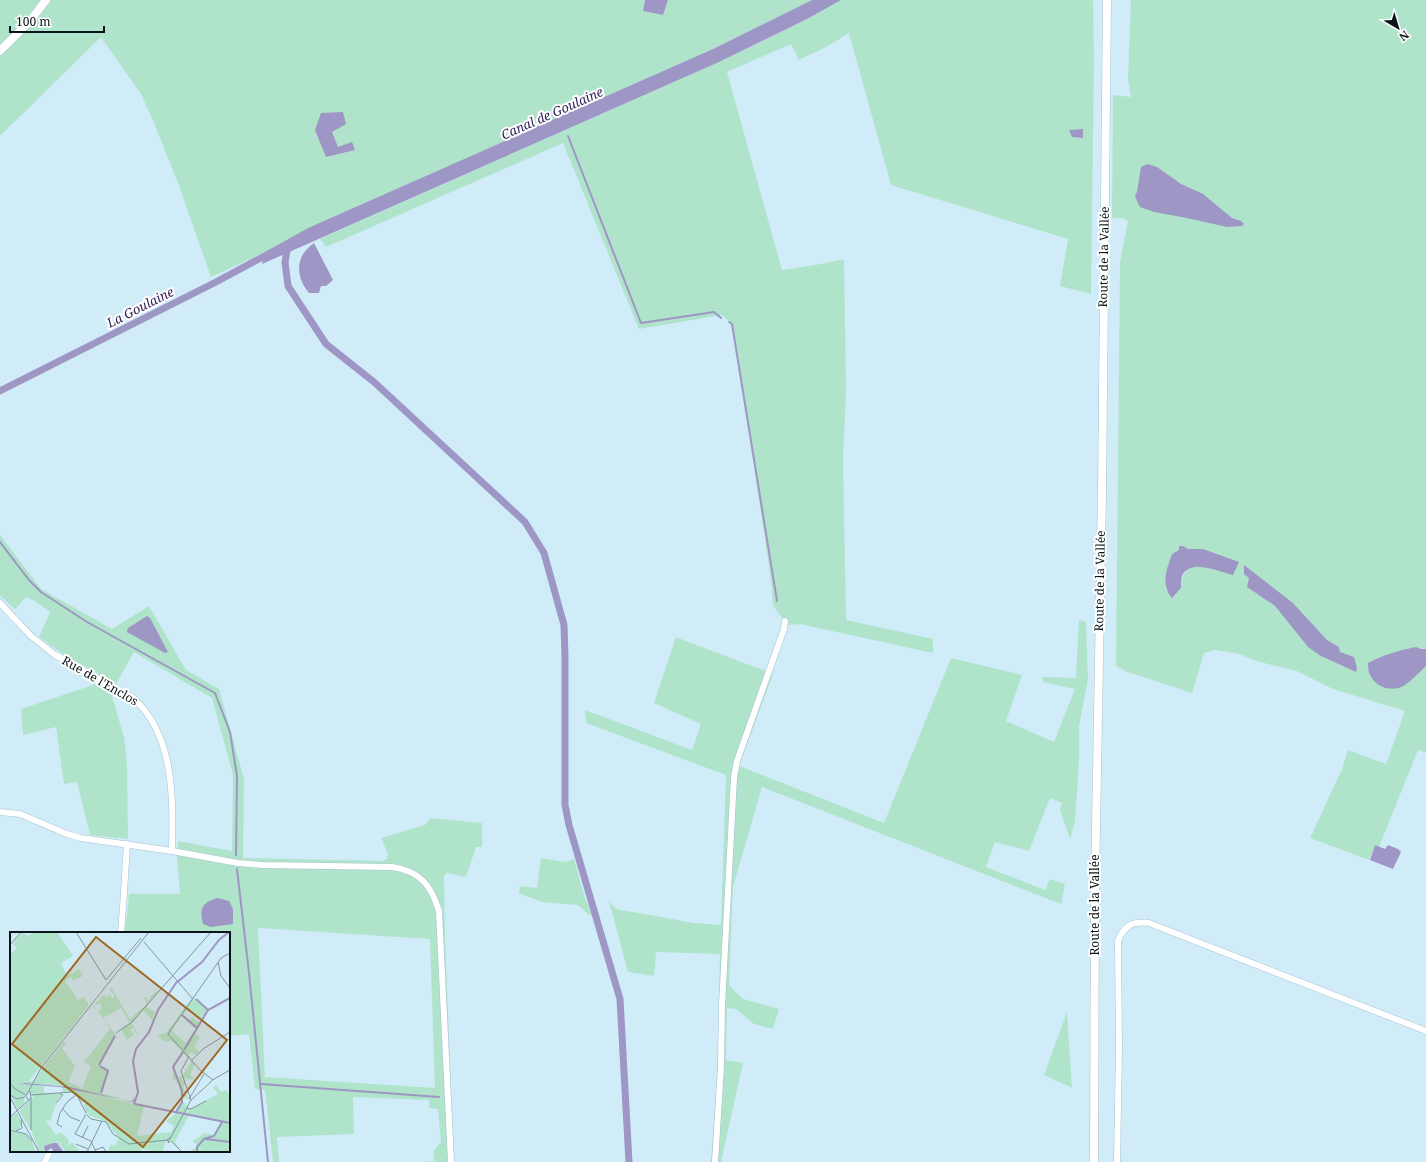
<svg xmlns="http://www.w3.org/2000/svg" width="1426" height="1162" viewBox="0 0 1426 1162" font-family="'Noto Serif',serif">
<rect width="100%" height="100%" fill="#d0ecf9"/>
<!-- green -->
<g fill="#afe4cb" fill-rule="evenodd">
<polygon points="0,0 645,0 643,11 663,15 668,0 812,0 713,49 308,228 265,252 211,277 178,183 152,118 141,94 101,37 0,136"/>
<polygon points="841,0 1093,0 1094,60 1091,294 1060,286 1068,239 891,185 849,33 830,45 799,60 791,44 727,72 782,270 821,264 844,259 846,390 843,461 846,620 933,639 933,653 800,624 788,625 773,606 771,580 733,325 722,315 639,329 563,143 326,247 320,239 719,62 809,18"/>
<path d="M1131,0H1426V649C1421,649 1417,647 1413,648C1401,649 1389,654 1377,658L1389,689C1405,689 1415,677 1426,666V753L1418,750L1379,847L1375,845L1369,860L1310,838L1342,769L1348,750L1386,764L1405,711L1333,689L1297,671L1256,661L1239,654L1215,650L1204,653L1192,693L1125,671L1116,666L1120,262L1128,221L1122,218H1112L1113,95L1131,97L1128,80ZM1183,546L1188,549H1203L1202,567C1185,566 1182,574 1181,589L1166,591L1165,580L1172,554L1179,550V547ZM1249,578L1293,603L1327,640L1339,647L1340,652L1354,657L1356,672L1308,647L1275,606L1247,587Z"/>
<path d="M0,535L41,589L112,629L149,606L186,670L219,689L244,779L243,858L383,861L387,859L388,854L381,838L425,825L431,818L482,823V847H476L466,877L447,873L444,876L445,940L454,1162H424L434,1161V1150L441,1142L438,1109L429,1108V1100L353,1097L354,1134L277,1137L279,1162H273L265,1090L255,1089L249,1034L229,1036V933H125L129,894H180L177,857L178,841L232,851L233,775L212,698L134,652L111,693L124,737L127,765L128,839L90,835L77,782L64,784L56,727L23,735L21,709L93,685L100,675L64,655L39,637L50,612L33,600L26,597L15,609L0,596ZM258,928L430,939L435,1088L265,1077Z"/>
<polygon points="1079,620 1086,622 1088,678 1079,727 1079,761 1075,821 1070,839 1060,810 1062,803 1050,798 1029,851 995,842 986,867 1045,890 1050,879 1065,884 1061,904 762,787 733,887 729,985 743,999 779,1009 773,1029 754,1024 736,1009 727,1008 726,1060 743,1063 721,1162 711,1162 717,1076 720,954 656,952 654,976 628,972 609,901 616,909 694,923 721,925 726,775 586,723 585,710 692,750 701,724 654,703 676,637 678,638 773,674 739,766 884,823 951,658 1022,675 1006,721 1054,742 1075,689 1043,682 1042,677 1076,678"/>
<polygon points="541,858 565,862 574,859 585,898 592,915 589,915 578,905 542,902 519,893 520,886 537,888"/>
<polygon points="1067,1012 1072,1088 1044,1075"/>
</g>
<!-- water -->
<g fill="#9e96c4">
<polygon points="645,0 668,0 663,15 643,11"/>
<polygon points="812,0 841,0 809,18 719,62 262,264 265,252 308,228 713,49"/>
<polygon points="343,112 346,124 332,132 338,147 352,142 355,150 326,157 315,130 321,113"/>
<polygon points="1083,129 1083,138 1072,137 1069,130"/>
<polygon points="1148,164 1157,167 1181,184 1203,194 1232,218 1241,221 1244,224 1242,226 1227,227 1187,218 1154,212 1140,207 1137,201 1135,196 1137,192 1141,167"/>
<path d="M314,243L333,280L326,286H321L319,293H309C295,276 295,256 314,243Z"/>
<path d="M1179,546H1183L1188,549H1203L1239,562L1233,575C1220,572 1190,558 1182,576C1181,579 1181,585 1181,588L1172,598C1160,584 1167,569 1172,554L1179,550Z"/>
<polygon points="1244,565 1293,603 1327,640 1339,647 1340,652 1354,657 1357,668 1356,672 1321,656 1308,647 1275,606 1247,587 1249,578 1244,574"/>
<polygon points="147,616 150,618 168,652 165,653 127,632 128,628"/>
<path d="M1416,647L1421,649H1426V666C1419,673 1412,680 1405,685C1393,693 1376,688 1370,675C1368,671 1368,667 1368,663C1383,655 1399,650 1416,647Z"/>
<polygon points="1375,845 1385,849 1388,845 1398,849 1401,852 1393,869 1370,860"/>
<path d="M217,898L229,901L233,909V924L211,927L203,924C199,908 202,903 217,898Z"/>
</g>
<g fill="none" stroke-linecap="round" stroke-linejoin="round">
<!-- stream -->
<g stroke="#9e96c4" stroke-width="2">
<polyline points="568,136 641,323 714,312 721,318"/>
<polyline points="729,322 732,324 777,601"/>
<polyline points="0,542 29,580 41,592 87,622 215,693 230,732 237,776 236,855"/>
<polyline points="237,869 249,973 268,1162"/>
<polyline points="261,1084 439,1097"/>
</g>
<!-- canal -->
<g stroke="#9e96c4" stroke-width="7">
<polyline points="288,245 285,262 288,286 326,344 374,382 525,522 544,553 564,625 565,657 565,805 569,825 620,999 629,1162"/>
<polyline points="0,391 216,282 272,252"/>
</g>
<defs>
<g id="street">
<path d="M0,603L31,636L55,655L133,698C175,735 173,800 172,851"/>
<path d="M0,812L20,814L67,834L81,838L172,851L238,863L262,865L392,867C420,871 431,885 439,911L451,1162"/>
<polyline points="121,933 124,893 127,844"/>
<polyline points="45,1162 50,1151"/>
<polyline points="715,1162 721,1066 722,1005 734,777 737,761 784,629 785,621"/>
<path d="M1117,1162L1119,1048L1118,941C1124,925 1133,921 1149,923L1426,1031"/>
</g>
<g id="secondary">
<polyline points="0,51 30,21 46,0"/>
<polyline points="1094,1162 1095,882 1102,493 1107,0"/>
</g>
</defs>
<!-- street casing -->
<use href="#street" stroke="#a9c3d0" stroke-width="7"/>
<!-- secondary casing -->
<use href="#secondary" stroke="#a9c3d0" stroke-width="9"/>
<!-- street -->
<use href="#street" stroke="#fff" stroke-width="6"/>
<!-- secondary -->
<use href="#secondary" stroke="#fff" stroke-width="8"/>
</g>
<g text-anchor="middle" stroke-width="4" stroke-linejoin="round" paint-order="stroke">
<!-- street labels -->
<g font-size="12" fill="#0a1418" stroke="#fff">
<text transform="translate(1104 257) rotate(-89)" y="4">Route de la Vallée</text>
<text transform="translate(1100 581) rotate(-89)" y="4">Route de la Vallée</text>
<text transform="translate(100 681) rotate(30)" y="4">Rue de l'Enclos</text>
<text transform="translate(1095 905) rotate(-90)" y="4">Route de la Vallée</text>
</g>
<!-- water labels -->
<g font-size="13" font-style="italic" fill="#35245d" stroke="#fff">
<text transform="translate(552 113) rotate(-24)" y="5">Canal de Goulaine</text>
<text transform="translate(140 307) rotate(-27)" y="5">La Goulaine</text>
</g>
</g>
<!-- overview -->
<g transform="translate(10 932)">
<rect width="220" height="220" fill="#d0ecf9"/>
<path d="M12,0L18,4L24,0H47L63,24L51,31L57,44L69,37L73,44L63,49L61,45L55,49L68,68L74,65L79,73L19,149L22,150L54,109L56,112L52,116L65,134L58,150L72,156L81,134L74,130L100,97L94,88L106,103L89,132L98,138L92,161L121,170L53,154L15,151L0,153V25L1,21L7,17L3,11ZM101,55L120,87L137,72L134,66L136,65L139,70L141,64L151,56L136,75L145,80L142,88L133,78L122,91L130,107L123,96L121,98L124,103L117,108L111,97L120,91L111,76L93,86L88,79L92,76L90,71L84,74L86,78L83,75L78,80L95,61L94,66L100,63L102,66L105,64L99,57ZM183,65L198,78L185,102L190,105L184,115L189,119L186,123L181,120L177,125L173,120L164,135L168,145L173,143L182,128L185,131L180,144L184,145L182,148L174,145L175,153L173,155L179,167L173,166V169L179,177L208,162L203,155L206,153L211,160L215,158L220,162V220H180L187,214L183,209L195,201L204,203L211,190L179,183L165,210L170,218L163,210L156,209L152,220L131,217L130,220L98,219L101,212L105,214L109,206L95,189L78,183L74,174L75,169L72,171L63,160H53L52,155L134,174L127,204L161,200L164,194L156,189L164,183L172,168L168,149L163,148V136L172,118L160,108L159,110L152,108L148,104L153,101L155,102ZM177,77L192,87L189,90L182,85L180,88L173,83ZM171,84L186,97L176,111L161,98ZM13,152L34,153V161H53L47,168L41,188L36,189L46,203L51,200L59,208L58,214L62,210L70,220H56L47,210L34,214V220H29L21,198L9,179L24,164L20,161L14,165L15,171L8,177L0,162V154ZM7,181L12,192L7,199L0,196V186ZM0,199L14,201L22,209L26,220H0Z" fill="#afe4cb" fill-rule="evenodd"/>
<path d="M15,151L60,155L121,170L125,165L123,170L128,171L50,155L13,152L0,154ZM43,211H47L53,219L43,220L42,216L35,220L34,214Z" fill="#9e96c4"/>
<path fill="none" stroke="#9e96c4" stroke-width="2" d="M186,67L198,78M172,83L187,96M174,118L198,78L220,66M89,133L105,104M90,134L98,139L91,161M124,172L128,160L123,129L126,117L139,100L148,78L166,51L192,30L209,8L219,0M125,172L220,191M166,180L172,170V159L163,135L173,120M196,207L220,210M187,220V215L194,207L204,204L212,190"/>
<path fill="none" stroke="#81969f" stroke-width="1" d="M66,0L96,48L131,6M134,10L182,66M0,13L11,0M208,30L211,44L220,56M106,101L122,90L201,0M179,124L171,139L181,168M182,128L193,117L220,100M203,148L190,138L158,102L211,26L220,21M0,151L5,157L16,163M20,159L21,166L18,168L16,164L31,136L139,0M0,163L7,167L15,165M21,163L62,160L68,165L76,181M0,165L29,220M179,167L194,142M46,171L53,163L50,162M177,176L181,177L196,169M53,177L60,185L70,189M76,182L65,202L81,209L86,220M77,183L81,187L96,190L103,202L119,212L157,208M0,185L19,168M52,195L47,192L50,181L57,170L66,163M0,198L16,202L22,209M21,198V166M6,199L12,196L11,187M72,206L78,194M159,207V211L157,208L161,205M160,207L181,168L204,147L220,138M161,209L172,220M66,212L78,217M85,218L93,215L96,220M77,220L92,189"/>
<path fill="#9f6823" fill-opacity="0.15" stroke="#9f6823" stroke-width="2" d="M86,5L217,108L133,215L2,112Z"/>
<rect width="220" height="220" fill="none" stroke="#0a1418" stroke-width="2"/>
</g>
<!-- north arrow -->
<g transform="translate(1398 28) rotate(142)" stroke="#ffffff" stroke-width="3" paint-order="stroke">
<path d="M0-3L7 15L0 10L-7 15Z" fill="#0a1418"/>
<text y="-6" font-size="11" font-weight="bold" text-anchor="middle" fill="#0a1418">N</text>
</g>
<!-- scale -->
<path d="M10 26v6h94v-6" fill="none" stroke="#0a1418" stroke-width="2"/>
<text x="16" y="26" font-size="12" fill="#0a1418" stroke="#ffffff" stroke-width="3" paint-order="stroke">100 m</text>
</svg>
